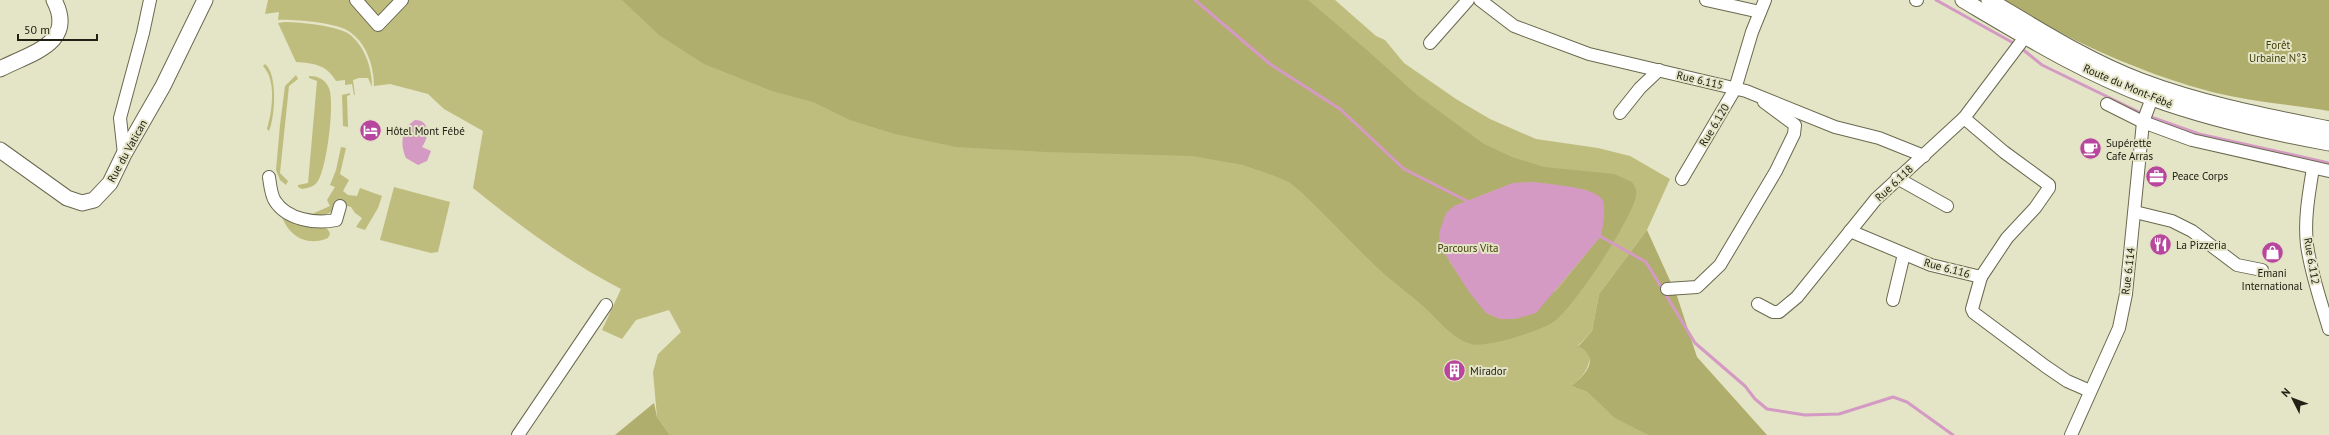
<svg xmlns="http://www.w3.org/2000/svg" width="2329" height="435" viewBox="0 0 2329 435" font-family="'PT Sans',sans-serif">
<rect width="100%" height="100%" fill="#e4e4c6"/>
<!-- green -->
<g fill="#bfbd7e">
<path d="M268,0H1335L1376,36L1385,40L1404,63L1456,99L1490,119L1536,139L1598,148L1630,156L1670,179L1647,230L1599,294L1592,331L1578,346L1590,354C1590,368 1582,378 1571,386L1587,392L1609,412L1648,435H670L657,417L653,372L658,354L681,332L669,310L636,320L622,339L602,330L621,289C567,261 520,226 473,188L483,131L444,109L428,94L390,84L374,86C374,67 367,44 350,32C338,23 294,19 278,20L279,12L265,14Z"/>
<path d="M285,22C300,22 338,26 349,34C365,46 372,68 372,87L368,78H359L353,80L355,95H354L352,84L345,85V80L336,81C327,65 314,63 296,62L278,23Z"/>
<path d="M265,64C278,74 275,118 269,131L267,129C272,111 277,81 263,66Z"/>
<polygon points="296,75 298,79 289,86 280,173 288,181 286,185 280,180 276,170 280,125 285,86"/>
<path d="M309,76C318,76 325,79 329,88C335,102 327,167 318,181C314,187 308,188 302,189L298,187V185L308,183L317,81L309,78Z"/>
<polygon points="350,93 350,95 347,96 348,127 343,126 342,95"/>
<polygon points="341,147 346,148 340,174 349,180 343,191 348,195 357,196 360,188 382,196 378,208 365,230 356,227 362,218 355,213 351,207 337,203 331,212 317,219 314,213 330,206 327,200 335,187 330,185 336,170"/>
<polygon points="394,187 450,202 438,252 431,253 380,240"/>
<path d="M281,214C284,216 286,219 289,221C300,227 327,219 330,234L328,238C306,247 288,236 281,214Z"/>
</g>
<!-- forest -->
<g fill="#b0ae6c" fill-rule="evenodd">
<path d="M622,0H1308L1368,51L1417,95L1484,144L1512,157L1544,167L1614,174L1632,182C1635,187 1637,190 1636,196C1632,219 1572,311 1552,323C1537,332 1486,348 1471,344C1451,338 1439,320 1424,307C1411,295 1397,285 1384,274C1355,247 1329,218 1300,191L1289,182L1272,175L1243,165L1192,156L1046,152L956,147L895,134L850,120L813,102L772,91L704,64L659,35ZM1533,182L1588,190L1601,236L1557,290L1515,319H1500L1486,313L1449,262L1454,206L1513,183Z"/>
<path d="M2005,0H2329V111C2292,105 2248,101 2212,92C2141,73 2066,40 2005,0Z"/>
<path d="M1647,230L1677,296L1697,357L1767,435H1648L1615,418L1587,392L1571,386C1585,376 1601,358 1579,347L1577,348L1592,331L1599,294Z"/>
<polygon points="654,403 657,417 670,435 615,435"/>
</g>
<!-- water -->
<g fill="#d49ac3">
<path d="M415,120C431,120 429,138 422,147L431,151L427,161L418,165L406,158C400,144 401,129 415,120Z"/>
<path d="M1533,182C1546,184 1599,187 1603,201C1606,212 1603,225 1601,236L1536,313L1515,319H1500L1486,313L1469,292L1440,246L1439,233L1446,213L1454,206L1513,183Z"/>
</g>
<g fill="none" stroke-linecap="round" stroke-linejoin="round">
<!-- stream -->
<g stroke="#d49ac3" stroke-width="3">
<polyline points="1195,0 1270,64 1340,109 1404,169 1471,203"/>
<polyline points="1936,0 2017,45"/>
<polyline points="2021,48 2042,65 2143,114"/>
<polyline points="2148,116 2199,134 2329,163"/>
<polyline points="1598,235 1646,262 1695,343 1745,386 1755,399 1767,409 1805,415 1839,414 1893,397 1907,402 1953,435"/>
</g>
<defs>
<g id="minor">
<polyline points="356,0 378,25 402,0"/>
<polyline points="1480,0 1514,26 1589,54 1746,91 1835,127 1879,138 1924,156"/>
<polyline points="1706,0 1760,12"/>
<polyline points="1916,0 1917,0"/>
<polyline points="1430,43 1468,0"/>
<polyline points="2107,104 2143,122 2192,140 2329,171"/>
<polyline points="1620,113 1640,88 1659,70"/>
<polyline points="124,154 120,118 143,33 150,0"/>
<path d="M2313,168C2309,193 2304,219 2307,245C2311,274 2321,302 2329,329"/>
<path d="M269,177C270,184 271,195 275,201C287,220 316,224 336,220L340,206"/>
<polyline points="1897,178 1947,206"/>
<polyline points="1682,179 1735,89 1752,32 1765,0"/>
<polyline points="2135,212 2172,221 2192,231 2237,265 2262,270"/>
<polyline points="1850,231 1931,265 1981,277 2007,238 2035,208 2049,188 2049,185 2004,152 1964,118"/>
<polyline points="1981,277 1972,309 1974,313 2045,366 2067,381 2090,391"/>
<polyline points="1667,289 1697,287 1720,265 1776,171 1794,134 1795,125 1764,102"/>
<polyline points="1893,300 1904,254"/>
<polyline points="1758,304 1773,312 1779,312 1797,297 1876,199 1964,118 2025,37"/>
<polyline points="518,435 606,305"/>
<polyline points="2071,435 2119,328 2126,294 2143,122 2152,98"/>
</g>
<g id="tertiary">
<path d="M1963,0C2024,36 2086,74 2152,98C2209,119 2269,132 2329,143"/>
<path d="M1989,0C2038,29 2088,61 2141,81C2202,104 2265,116 2329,129"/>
<path d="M0,69C30,53 77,44 54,0"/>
<polyline points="0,150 67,198 82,203 94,200 110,183 124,154 163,86 205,0"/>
</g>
</defs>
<!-- minor casing -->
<use href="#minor" stroke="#6a694f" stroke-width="14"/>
<!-- tertiary casing -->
<use href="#tertiary" stroke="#6a694f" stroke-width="17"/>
<!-- minor -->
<use href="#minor" stroke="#fff" stroke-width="12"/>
<!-- tertiary -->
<use href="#tertiary" stroke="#fff" stroke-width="15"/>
</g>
<!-- icons -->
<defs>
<symbol id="hotel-disc" viewBox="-11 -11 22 22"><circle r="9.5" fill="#b8459e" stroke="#e4e4c6"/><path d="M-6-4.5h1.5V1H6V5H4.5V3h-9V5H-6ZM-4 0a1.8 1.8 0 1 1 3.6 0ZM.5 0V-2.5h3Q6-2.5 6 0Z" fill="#fff"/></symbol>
<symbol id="cafe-disc" viewBox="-11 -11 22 22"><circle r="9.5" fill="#b8459e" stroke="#e4e4c6"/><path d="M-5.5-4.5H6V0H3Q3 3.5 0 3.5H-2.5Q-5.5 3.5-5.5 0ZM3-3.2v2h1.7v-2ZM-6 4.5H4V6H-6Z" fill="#fff"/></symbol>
<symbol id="office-disc" viewBox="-11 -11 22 22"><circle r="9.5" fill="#b8459e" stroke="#e4e4c6"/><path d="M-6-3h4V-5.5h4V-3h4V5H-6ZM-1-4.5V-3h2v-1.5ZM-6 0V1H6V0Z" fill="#fff"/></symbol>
<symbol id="restaurant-disc" viewBox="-11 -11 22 22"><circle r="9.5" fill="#b8459e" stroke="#e4e4c6"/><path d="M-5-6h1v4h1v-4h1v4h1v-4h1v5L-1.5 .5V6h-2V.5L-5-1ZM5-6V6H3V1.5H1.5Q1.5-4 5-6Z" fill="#fff"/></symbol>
<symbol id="shop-disc" viewBox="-11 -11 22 22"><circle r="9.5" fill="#b8459e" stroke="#e4e4c6"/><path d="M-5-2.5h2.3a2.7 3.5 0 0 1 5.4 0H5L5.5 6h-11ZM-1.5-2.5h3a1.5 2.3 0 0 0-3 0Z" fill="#fff"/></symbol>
<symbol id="building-disc" viewBox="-11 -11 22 22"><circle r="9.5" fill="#b8459e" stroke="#e4e4c6"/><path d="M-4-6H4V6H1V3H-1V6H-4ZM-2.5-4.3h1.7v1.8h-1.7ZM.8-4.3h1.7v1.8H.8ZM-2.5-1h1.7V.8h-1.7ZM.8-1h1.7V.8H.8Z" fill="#fff"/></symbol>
</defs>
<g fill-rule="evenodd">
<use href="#hotel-disc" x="358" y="118" width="25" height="25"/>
<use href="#cafe-disc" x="2078" y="136" width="25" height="25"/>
<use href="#office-disc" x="2144" y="164" width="25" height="25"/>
<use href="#restaurant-disc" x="2148" y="232" width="25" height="25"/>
<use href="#shop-disc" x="2260" y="240" width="25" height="25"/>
<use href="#building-disc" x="1442" y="358" width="25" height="25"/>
</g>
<g text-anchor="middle" stroke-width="4" stroke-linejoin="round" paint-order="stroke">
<!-- park labels -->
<g font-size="11" fill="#42400a" stroke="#e4e4c6">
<text x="2278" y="49">Forêt<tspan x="2278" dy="13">Urbaine N°3</tspan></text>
<text x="1468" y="252">Parcours Vita</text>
</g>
<!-- street labels -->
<g font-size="11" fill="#202015" stroke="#e4e4c6">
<text transform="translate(1700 80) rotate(13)" y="4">Rue 6.115</text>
<text transform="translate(2128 86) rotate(23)" y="4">Route du Mont-Fébé</text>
<text transform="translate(1714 125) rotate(-59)" y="4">Rue 6.120</text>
<text transform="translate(127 151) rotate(-61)" y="4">Rue du Vatican</text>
<text transform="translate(1894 183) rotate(-43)" y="4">Rue 6.118</text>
<text transform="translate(2312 261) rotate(80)" y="4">Rue 6.112</text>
<text transform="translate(1947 268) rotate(15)" y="4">Rue 6.116</text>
<text transform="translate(2128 271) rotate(-83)" y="4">Rue 6.114</text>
</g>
<!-- poi labels -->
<g font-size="11" fill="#202015" stroke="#e4e4c6" text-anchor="start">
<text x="386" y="135">Hôtel Mont Fébé</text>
<text x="2106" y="147">Supérette<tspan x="2106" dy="13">Cafe Arras</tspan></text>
<text x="2172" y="180">Peace Corps</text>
<text x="2176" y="249">La Pizzeria</text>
<text x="2272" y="277" text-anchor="middle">Emani<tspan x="2272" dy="13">International</tspan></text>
<text x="1470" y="375">Mirador</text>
</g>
</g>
<!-- north arrow -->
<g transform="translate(2293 399) rotate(312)" stroke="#e4e4c6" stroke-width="3" paint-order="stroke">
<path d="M0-3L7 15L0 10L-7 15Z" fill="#202015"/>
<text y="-6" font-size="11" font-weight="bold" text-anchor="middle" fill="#202015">N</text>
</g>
<!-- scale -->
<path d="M18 34v6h79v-6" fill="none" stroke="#202015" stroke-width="2"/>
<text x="24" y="34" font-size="12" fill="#202015" stroke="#e4e4c6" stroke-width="3" paint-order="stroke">50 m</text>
</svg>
